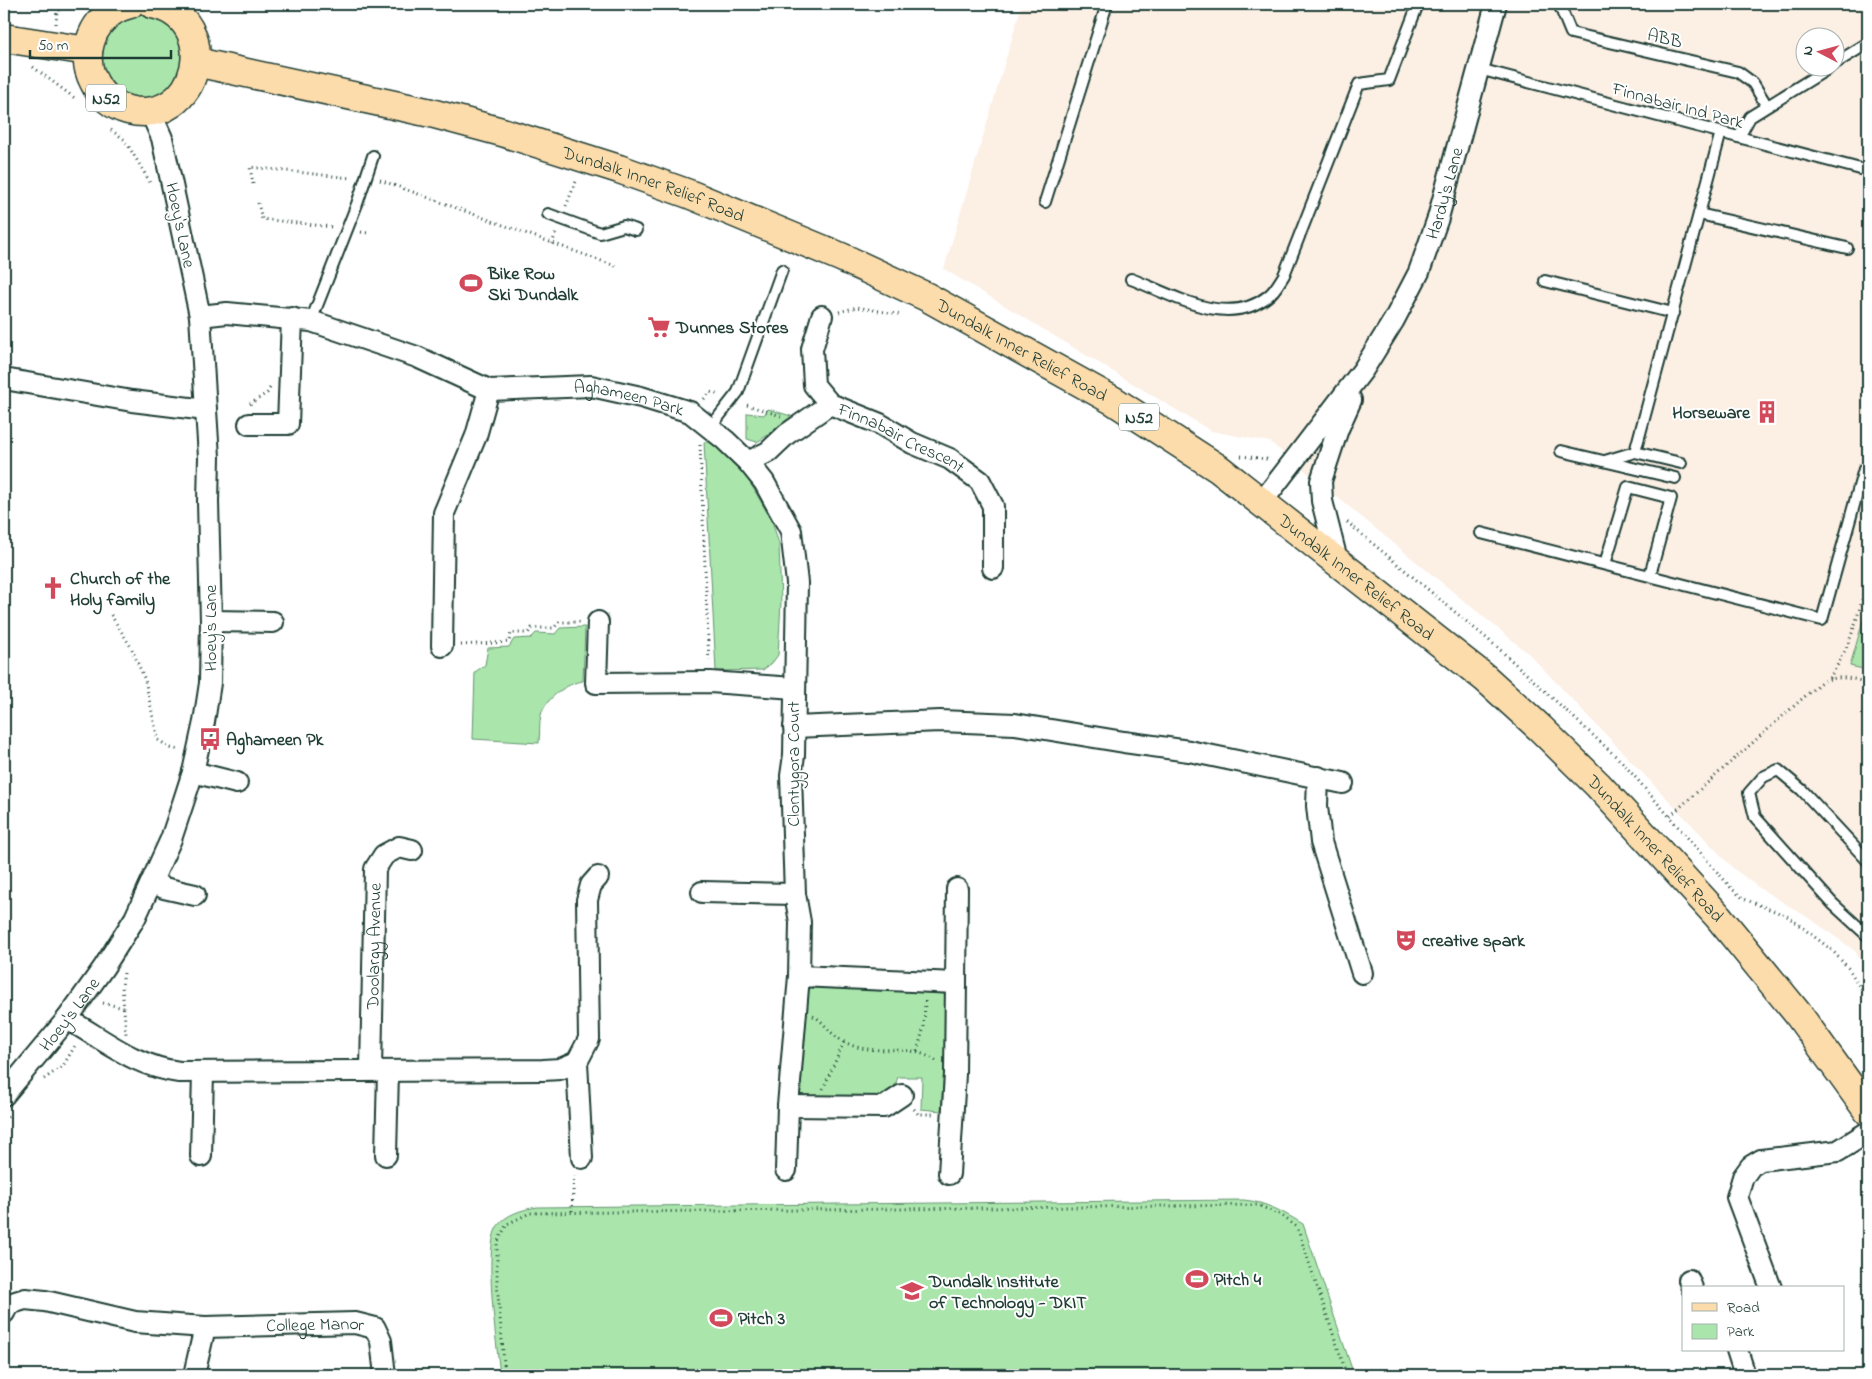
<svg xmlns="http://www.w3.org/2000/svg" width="1872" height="1379" viewBox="0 0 1872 1379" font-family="'Indie Flower',sans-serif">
<rect width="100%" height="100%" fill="#fff"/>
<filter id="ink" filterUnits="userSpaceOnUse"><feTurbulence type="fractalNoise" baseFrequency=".02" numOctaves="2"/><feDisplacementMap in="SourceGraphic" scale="10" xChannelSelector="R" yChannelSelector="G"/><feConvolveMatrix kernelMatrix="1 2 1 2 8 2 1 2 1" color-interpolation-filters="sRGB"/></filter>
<g filter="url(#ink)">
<!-- built -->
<path fill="#fcefe4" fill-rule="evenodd" d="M1022,4H1868V976L1855,951L1812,920L1758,887L1734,869L1529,654L1270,442L1211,431L944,269ZM1804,38H1834V68H1804Z"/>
<!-- green -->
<g fill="#aae6ac" stroke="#649270">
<polygon points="134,13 143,13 175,27 186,61 172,89 148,101 119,95 100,70 102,38 106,31"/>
<polygon points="768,409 791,416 768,435 757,442 747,439 747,413 764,415"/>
<polygon points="704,442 711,442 744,472 772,521 779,544 781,603 778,655 772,663 763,670 716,671"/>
<polygon points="1868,603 1868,670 1850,666"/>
<path d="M585,627L583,681C567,683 546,698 541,715C539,723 540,734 539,743L473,739L475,672L485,665L488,648L509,647L514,639L531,638L536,633L555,634L560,628Z"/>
<polygon points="801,985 947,994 947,1029 941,1111 921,1109 922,1077 898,1077 894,1088 888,1096 879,1098 794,1095"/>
<path d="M1244,1200C1266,1202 1285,1213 1303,1224L1354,1375H500C497,1345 483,1250 497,1227C505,1214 524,1209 538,1207Z"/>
</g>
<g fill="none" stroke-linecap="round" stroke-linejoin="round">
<defs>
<g id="lane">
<polyline points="1559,4 1571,33 1738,72 1753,83 1767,106"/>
<polyline points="1834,64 1868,43"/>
<polyline points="1479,69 1868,171"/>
<polyline points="1739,137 1750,117 1829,68"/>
<polyline points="1045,202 1107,4"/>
<polyline points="548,214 600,233 624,226 636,230"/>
<polyline points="1699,214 1847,248"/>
<path d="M1131,279C1173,295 1228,329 1268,296C1275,291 1280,281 1284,275L1359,84L1389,80L1418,4"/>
<polyline points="1545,281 1673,313"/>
<polyline points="311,321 357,204 373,156"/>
<polyline points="710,428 738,392 782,270"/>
<polyline points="1561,451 1675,478"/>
<polyline points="1635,452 1721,132"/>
<polyline points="1605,461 1635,452 1681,463"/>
<polyline points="1481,533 1822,620 1864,469"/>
<polyline points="1605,564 1628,487 1671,498 1650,575"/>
<polyline points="1868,861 1802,790 1778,770 1763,777 1749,793 1755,817 1833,904 1868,936"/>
</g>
<g id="street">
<path id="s1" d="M200,316L227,313L311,321L417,357L489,390L591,386L641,397L690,412L725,440L748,462L764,482L791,531L797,583L794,755L791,776L795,894L800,922L799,976L788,1106L786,1170"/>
<polyline points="822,316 812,349 814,385 830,404"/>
<polyline points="4,379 132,401 206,410"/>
<polyline points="249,424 288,424 292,318"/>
<path id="s2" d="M748,462L768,452L787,434L830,404L880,424L912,443L950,459L980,481L993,506V568"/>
<path id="s3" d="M1262,502L1363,370L1394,320L1419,272L1438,218L1496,4"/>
<polyline points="1337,560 1322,501 1321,481 1338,429 1351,400"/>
<polyline points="211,621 273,622"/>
<polyline points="598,622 596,683 710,682 794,688"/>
<polyline points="442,646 444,513 476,436 489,390"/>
<polyline points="794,727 940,721 1015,724 1124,742 1189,751 1343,783"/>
<polyline points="193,772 237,783"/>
<polyline points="1318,777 1317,806 1321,842 1362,973"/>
<polyline points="153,882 164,888 195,895"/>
<polyline points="702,892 795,894"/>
<polyline points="799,976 956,983"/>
<path d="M67,1019C105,1040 134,1066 179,1072L543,1070L560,1069L577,1062"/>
<path id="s4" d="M371,1070L375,869L384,855L399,847L412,850"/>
<path id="s5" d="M4,1095L67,1019L104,967L135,918L171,839L184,800L193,772L204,722L210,683L211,621L208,502L209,457L200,316L162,138L150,111"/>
<polyline points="788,1106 884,1107 902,1095"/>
<polyline points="386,1155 388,1071"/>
<polyline points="201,1156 203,1073"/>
<polyline points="582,1158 577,1062 589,1039 587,900 591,885 598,877"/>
<polyline points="949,1174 955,1074 957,889"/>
<polyline points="1689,1280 1692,1288"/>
<polyline points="1771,1288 1737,1197 1743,1177 1751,1166 1761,1160 1838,1151 1868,1132"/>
<path id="s6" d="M4,1313L9,1304L25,1299L45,1301L135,1322L205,1327L355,1323L375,1328L381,1341L385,1375"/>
<polyline points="1737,1350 1745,1375"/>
<polyline points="194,1375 205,1327"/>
</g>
<g id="primary">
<path d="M130,4C125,5 120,7 116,9C91,23 80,56 94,82C100,95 113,106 128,110C199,128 225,18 152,4"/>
<polyline points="4,38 88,51"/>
<path id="s7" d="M196,62L431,113L502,132L619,169L689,194L841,257L927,297L1114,401L1219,469L1485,678L1540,728L1598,785L1717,915L1798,1014L1868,1111"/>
</g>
</defs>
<!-- lane casing -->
<use href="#lane" stroke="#1f3d34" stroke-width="14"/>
<!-- street casing -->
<use href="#street" stroke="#1f3d34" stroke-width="24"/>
<!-- primary casing -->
<use href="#primary" stroke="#1f3d34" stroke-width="31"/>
<!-- path -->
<g stroke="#1f3d34" stroke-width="3" stroke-dasharray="1 4" stroke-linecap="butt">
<polyline points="56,24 57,11 73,4"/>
<polyline points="33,67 76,99"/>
<polyline points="111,130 125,140 151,184"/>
<polyline points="380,180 618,267"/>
<polyline points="253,184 250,167 351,178"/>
<polyline points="258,203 262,219 332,227"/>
<polyline points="566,206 577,179"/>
<polyline points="361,232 368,233"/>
<polyline points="552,244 557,230"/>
<polyline points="839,312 857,307 902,315"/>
<polyline points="704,399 710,392 719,395"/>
<polyline points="250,404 267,393 270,388"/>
<polyline points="747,405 781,416"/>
<polyline points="700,445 709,663"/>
<polyline points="1241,456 1266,459 1269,461"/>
<polyline points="1347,522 1497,647 1622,762 1732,889 1744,899 1787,916 1832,950 1849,969 1868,1001"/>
<polyline points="111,615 131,647 145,680 158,740 171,748 180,750"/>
<polyline points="461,645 509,642 511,633 528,633 532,628 554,628 559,622 580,622"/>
<path d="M1829,678C1851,648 1859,612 1868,576"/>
<path d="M1670,816L1820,683C1834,675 1854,677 1868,684"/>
<polyline points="124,973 122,986 126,1034"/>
<polyline points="103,1003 124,1008"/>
<path d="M813,1016C822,1020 826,1028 833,1034C841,1041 851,1046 861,1048C888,1053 912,1044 936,1061"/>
<polyline points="917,1051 924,1027 925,1000"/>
<polyline points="44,1079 63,1066 76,1044"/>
<polyline points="823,1089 844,1042"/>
<polyline points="914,1109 918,1114 935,1114"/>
<polyline points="4,1121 10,1114"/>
<polyline points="572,1211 574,1174"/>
<polyline points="505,1375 497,1283 497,1243 507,1224 530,1213 1258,1205 1282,1216 1297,1227 1347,1375"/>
</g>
<!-- lane -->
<use href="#lane" stroke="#fff" stroke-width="10"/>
<!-- street -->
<use href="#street" stroke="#fff" stroke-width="20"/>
<!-- primary -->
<use href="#primary" stroke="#fddcac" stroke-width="28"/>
</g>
</g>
<!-- icons -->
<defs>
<symbol id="stadium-bare" viewBox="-9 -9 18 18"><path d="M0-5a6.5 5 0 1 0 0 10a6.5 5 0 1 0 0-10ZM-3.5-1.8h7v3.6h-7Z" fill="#d1495b" stroke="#fff" stroke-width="2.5" paint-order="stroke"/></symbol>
<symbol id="supermarket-bare" viewBox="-9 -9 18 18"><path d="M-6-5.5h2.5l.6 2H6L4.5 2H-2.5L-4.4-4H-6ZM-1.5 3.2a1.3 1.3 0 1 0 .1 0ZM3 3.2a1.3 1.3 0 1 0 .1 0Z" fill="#d1495b" stroke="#fff" stroke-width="2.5" paint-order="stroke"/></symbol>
<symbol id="building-bare" viewBox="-9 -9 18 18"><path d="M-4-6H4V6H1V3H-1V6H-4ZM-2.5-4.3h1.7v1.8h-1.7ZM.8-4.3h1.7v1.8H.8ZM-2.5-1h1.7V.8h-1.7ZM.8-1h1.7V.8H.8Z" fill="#d1495b" stroke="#fff" stroke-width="2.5" paint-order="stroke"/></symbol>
<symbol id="church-bare" viewBox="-9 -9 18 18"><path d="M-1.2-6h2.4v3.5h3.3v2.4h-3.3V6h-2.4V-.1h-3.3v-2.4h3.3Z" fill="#d1495b" stroke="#fff" stroke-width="2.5" paint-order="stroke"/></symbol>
<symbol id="bus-bare" viewBox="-9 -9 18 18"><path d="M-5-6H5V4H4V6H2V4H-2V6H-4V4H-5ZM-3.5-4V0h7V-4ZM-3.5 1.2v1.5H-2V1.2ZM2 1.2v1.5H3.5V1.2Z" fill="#d1495b" stroke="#fff" stroke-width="2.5" paint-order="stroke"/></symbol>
<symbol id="theatre-bare" viewBox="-9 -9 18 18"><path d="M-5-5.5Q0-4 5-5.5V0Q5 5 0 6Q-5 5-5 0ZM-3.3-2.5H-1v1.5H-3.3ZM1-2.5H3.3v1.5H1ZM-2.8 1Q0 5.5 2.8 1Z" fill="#d1495b" stroke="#fff" stroke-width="2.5" paint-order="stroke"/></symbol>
<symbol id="university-bare" viewBox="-9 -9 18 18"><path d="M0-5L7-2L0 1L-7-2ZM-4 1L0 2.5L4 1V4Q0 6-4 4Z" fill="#d1495b" stroke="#fff" stroke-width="2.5" paint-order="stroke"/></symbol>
</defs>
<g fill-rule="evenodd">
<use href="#stadium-bare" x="455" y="267" width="32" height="32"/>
<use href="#supermarket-bare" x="643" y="311" width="32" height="32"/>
<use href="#building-bare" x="1751" y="396" width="32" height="32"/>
<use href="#church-bare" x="37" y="572" width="32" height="32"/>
<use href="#bus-bare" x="194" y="723" width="32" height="32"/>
<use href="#theatre-bare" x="1390" y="924" width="32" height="32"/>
<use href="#stadium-bare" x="1181" y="1263" width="32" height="32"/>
<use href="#university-bare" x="896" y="1275" width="32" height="32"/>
<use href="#stadium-bare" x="705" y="1302" width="32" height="32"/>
</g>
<g text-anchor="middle" stroke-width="4" stroke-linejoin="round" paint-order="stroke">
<!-- shield labels -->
<g fill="#fff" stroke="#627771" stroke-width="1">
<rect x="86" y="84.5" width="40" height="27" rx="4"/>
<rect x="1119" y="403.5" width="40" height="27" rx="4"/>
</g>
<g font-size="16" font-weight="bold" fill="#1f3d34">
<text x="106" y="104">N52</text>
<text x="1139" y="423">N52</text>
</g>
<!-- street labels -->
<g font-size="18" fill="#1f3d34" stroke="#fff">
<text transform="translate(1665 38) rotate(13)" y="6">ABB</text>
<text transform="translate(1678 105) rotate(15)" y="6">Finnabair Ind Park</text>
<text dy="6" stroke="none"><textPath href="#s7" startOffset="474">Dundalk Inner Relief Road</textPath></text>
<text dy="6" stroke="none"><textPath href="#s3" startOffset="362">Hardy's Lane</textPath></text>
<text transform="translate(181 225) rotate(78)" y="6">Hoey's Lane</text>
<text dy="6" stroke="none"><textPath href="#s7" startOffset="879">Dundalk Inner Relief Road</textPath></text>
<text dy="6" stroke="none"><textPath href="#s1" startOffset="444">Aghameen Park</textPath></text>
<text dy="6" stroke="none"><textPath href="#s2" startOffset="180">Finnabair Crescent</textPath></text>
<text dy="6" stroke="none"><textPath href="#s7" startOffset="1284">Dundalk Inner Relief Road</textPath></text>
<text transform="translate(210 628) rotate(-90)" y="6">Hoey's Lane</text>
<text transform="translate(793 764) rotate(-90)" y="6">Clontygora Court</text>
<text dy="6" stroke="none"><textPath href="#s7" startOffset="1689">Dundalk Inner Relief Road</textPath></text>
<text dy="6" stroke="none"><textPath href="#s4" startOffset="124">Doolargy Avenue</textPath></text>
<text dy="6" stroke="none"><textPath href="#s5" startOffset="104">Hoey's Lane</textPath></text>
<text dy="6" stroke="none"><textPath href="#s6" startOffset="320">College Manor</textPath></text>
</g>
<!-- poi labels -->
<g font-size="18" font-weight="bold" fill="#1f3d34" stroke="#fff" text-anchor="start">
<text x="488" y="279">Bike Row<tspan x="488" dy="21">Ski Dundalk</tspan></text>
<text x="676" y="333">Dunnes Stores</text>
<text x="1750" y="418" text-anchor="end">Horseware</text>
<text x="70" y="584">Church of the<tspan x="70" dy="21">Holy family</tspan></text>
<text x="226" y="745">Aghameen Pk</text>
<text x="1422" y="946">creative spark</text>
<text x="1214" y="1285">Pitch 4</text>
<text x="929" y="1287">Dundalk Institute<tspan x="929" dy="21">of Technology - DKIT</tspan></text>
<text x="738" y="1324">Pitch 3</text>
</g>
</g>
<!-- margin -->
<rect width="1872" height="1379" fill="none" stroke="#fff" stroke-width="20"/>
<rect x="10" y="10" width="1852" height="1359" fill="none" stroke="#1f3d34" stroke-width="2" filter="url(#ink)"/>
<!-- legend -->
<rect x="1682" y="1286" width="162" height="65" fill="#ffffff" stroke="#a5b1ae"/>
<rect x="1692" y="1303" width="25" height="8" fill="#fddcac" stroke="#a5b1ae"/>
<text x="1727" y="1312" font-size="15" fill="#1f3d34">Road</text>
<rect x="1692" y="1324" width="25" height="15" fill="#aae6ac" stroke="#a5b1ae"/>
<text x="1727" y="1336" font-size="15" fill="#1f3d34">Park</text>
<!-- north arrow -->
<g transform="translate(1820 52) rotate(276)"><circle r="24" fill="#ffffff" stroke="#a5b1ae"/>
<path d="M0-4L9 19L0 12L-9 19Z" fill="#d1495b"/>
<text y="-8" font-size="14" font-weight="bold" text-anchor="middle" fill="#1f3d34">N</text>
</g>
<!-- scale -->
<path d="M30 50v8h141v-8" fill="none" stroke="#1f3d34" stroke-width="2.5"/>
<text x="38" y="50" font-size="15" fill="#1f3d34" stroke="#ffffff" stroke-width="4" paint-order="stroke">50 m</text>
</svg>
